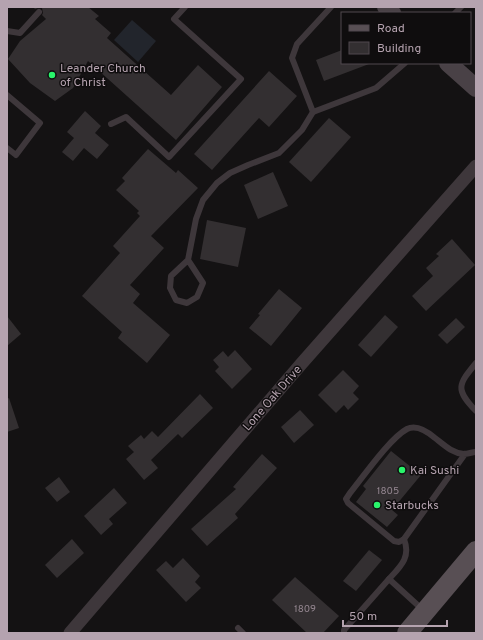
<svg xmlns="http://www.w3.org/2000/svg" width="483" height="640" viewBox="0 0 483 640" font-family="Overpass,sans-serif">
<rect width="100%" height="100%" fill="#141213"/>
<!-- green -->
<polygon fill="#22252c" points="132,20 156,41 138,62 114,40"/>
<!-- building -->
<g fill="#332f31">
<polygon points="33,7 88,7 99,16 95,19 111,33 107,38 171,95 198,65 222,87 176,140 88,61 73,88 55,101 30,83 8,59 20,41 46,19 42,15 43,13 42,8 38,8 35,9"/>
<polygon points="342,50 342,63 368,63 369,64 324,81 316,60"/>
<polygon points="269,71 297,96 269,127 259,118 212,170 194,154"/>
<polygon points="85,111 101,126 95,133 109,145 97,159 84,148 73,161 62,152 74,138 67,132"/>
<polygon points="329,118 351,137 311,182 289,162"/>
<polygon points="148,149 176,173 178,170 198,188 151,236 164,248 130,285 140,294 133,303 170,335 147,363 118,338 122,332 82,296 120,253 113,246 140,216 137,213 139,211 116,190 125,181 122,178"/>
<polygon points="273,172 288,206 258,219 244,185"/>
<polygon points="207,220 246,228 238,267 200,259"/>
<polygon points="452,239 475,265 426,311 412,296 433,276 426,268 439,256 436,254"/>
<polygon points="279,289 302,308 271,346 249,328 260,315 258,314"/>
<polygon points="385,315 398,327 371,357 358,345"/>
<polygon points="7,316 21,334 7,346"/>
<polygon points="456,318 465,327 447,344 438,335"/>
<polygon points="235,350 252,369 232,389 215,371 219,367 213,360 223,351 228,357"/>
<polygon points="343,370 359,386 353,393 359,399 348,410 344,405 336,413 318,395"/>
<polygon points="200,394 213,408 182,438 178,434 151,460 158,468 144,480 126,459 134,452 128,446 141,435 144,439 152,431 158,437"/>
<polygon points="9,398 19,428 7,432 7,399"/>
<polygon points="300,410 314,425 294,443 281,427"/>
<polygon points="391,451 421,475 392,510 398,515 387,527 356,502 366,489 363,486"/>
<polygon points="262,454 277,468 235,514 238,518 207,546 191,529 236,489 233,487"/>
<polygon points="59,477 70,492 57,502 45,488"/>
<polygon points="114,488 127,503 109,519 113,524 101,535 84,516"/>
<polygon points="72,539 84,553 57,578 45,565"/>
<polygon points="369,550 382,560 356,591 343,581"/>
<polygon points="183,558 200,576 195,582 201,588 186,602 156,570 166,561 173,568"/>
<polygon points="295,577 339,616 323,633 307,633 272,600"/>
</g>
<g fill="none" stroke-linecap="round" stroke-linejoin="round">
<!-- service -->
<g stroke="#3e373b" stroke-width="6">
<polyline points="455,13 461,7"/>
<polyline points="7,31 20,33 39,12"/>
<polyline points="7,95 40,123 16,155 7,148"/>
<polyline points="313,112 292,58 297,44 331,7"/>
<polyline points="111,124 126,117 169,157 241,79 174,19 185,7"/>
<polyline points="188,260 203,283 197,297 187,303 176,300 170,288 171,276 188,260 196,219 203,200 217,183 230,173 248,165 279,153 302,130 313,112 376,88 405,63"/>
<path d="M476,363C458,385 455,389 476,411"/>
<path d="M465,454L404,539L399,542L394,541L348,503L346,499L350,493C363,477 390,438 407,429C417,424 428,432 435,438C444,445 452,453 464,454C468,454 472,452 476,452"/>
<path d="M389,579C401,566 411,557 404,539"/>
<polyline points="238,628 243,633"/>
<polyline points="344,633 344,630 389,579 423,610"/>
</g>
<!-- minor -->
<polyline stroke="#3e373b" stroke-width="13" points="70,633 302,363 476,166"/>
<!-- secondary -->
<g stroke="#494146" stroke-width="18">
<polyline points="386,7 392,13"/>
<polyline points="448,63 476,88"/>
</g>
<!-- primary -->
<polyline stroke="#584f54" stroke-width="20" points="407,633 476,551"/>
</g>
<!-- markers -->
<g fill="#29f56b" stroke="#0f0d0e" stroke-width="1.5">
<circle cx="52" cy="75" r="4"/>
<circle cx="402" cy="470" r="4"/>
<circle cx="377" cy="505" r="4"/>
</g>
<g text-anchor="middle" stroke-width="3" stroke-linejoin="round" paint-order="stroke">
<!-- number labels -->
<g font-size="10" fill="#948690">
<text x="388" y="494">1805</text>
<text x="305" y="612">1809</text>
</g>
<!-- poi labels -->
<g font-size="12" fill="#b5a3af" stroke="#0f0d0e" text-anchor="start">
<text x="60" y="72">Leander Church<tspan x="60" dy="14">of Christ</tspan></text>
<text x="410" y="474">Kai Sushi</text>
<text x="385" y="509">Starbucks</text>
</g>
<!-- street labels -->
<g font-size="12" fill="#b5a3af" stroke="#0f0d0e">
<text transform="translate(272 398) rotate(-49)" y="4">Lone Oak Drive</text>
</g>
</g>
<!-- border -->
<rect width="483" height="640" fill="none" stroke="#b5a3af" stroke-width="16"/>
<!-- legend -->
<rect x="341" y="12" width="130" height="52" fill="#0f0d0e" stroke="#51494e"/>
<rect x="349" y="25" width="20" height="6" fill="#584f54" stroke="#51494e"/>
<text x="377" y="32" font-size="12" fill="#b5a3af">Road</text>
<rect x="349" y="42" width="20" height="12" fill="#332f31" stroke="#51494e"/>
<text x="377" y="52" font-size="12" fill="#b5a3af">Building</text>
<!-- scale -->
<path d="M343 620v6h104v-6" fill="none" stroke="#b5a3af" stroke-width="2"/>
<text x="349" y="620" font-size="12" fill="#b5a3af" stroke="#0f0d0e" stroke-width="3" paint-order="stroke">50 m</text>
</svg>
